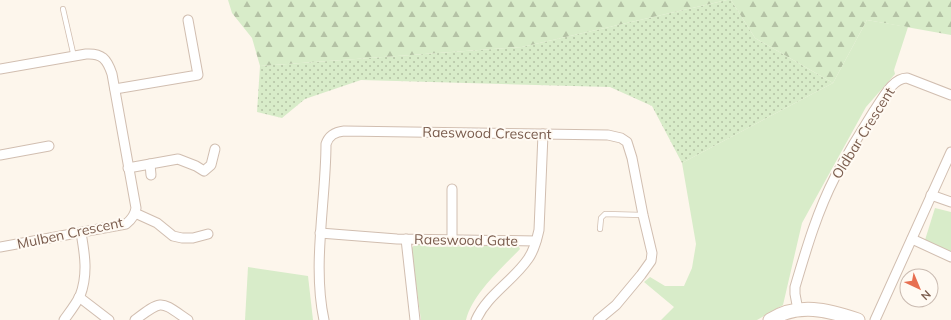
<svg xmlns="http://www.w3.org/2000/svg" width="951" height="320" viewBox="0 0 951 320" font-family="Mulish,sans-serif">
<defs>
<pattern id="grass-dots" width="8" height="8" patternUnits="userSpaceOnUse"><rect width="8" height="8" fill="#d8ecc9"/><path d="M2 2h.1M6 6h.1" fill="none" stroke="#b4c2a5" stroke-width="1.8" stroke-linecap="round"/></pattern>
<pattern id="forest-firs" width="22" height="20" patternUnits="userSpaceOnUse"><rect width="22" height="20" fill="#d8ecc9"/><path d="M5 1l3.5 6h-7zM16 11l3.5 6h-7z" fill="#b4c2a5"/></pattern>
</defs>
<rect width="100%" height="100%" fill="#fdf6ec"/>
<!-- grass -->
<polygon fill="url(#grass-dots)" points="727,0 731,0 755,38 833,83 682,163 652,106 610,87 361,80 305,99 282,118 257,112 260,66 522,47"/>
<!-- forest -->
<g fill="url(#forest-firs)">
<polygon points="228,0 727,0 522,47 260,66 252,38 232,13"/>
<polygon points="731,0 951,0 951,35 867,20 833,83 755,38"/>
</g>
<!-- park -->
<g fill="#d8ecc9">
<polygon points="867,20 908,27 894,70 895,74 866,107 802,223 783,305 757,320 661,320 674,307 644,282 650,277 665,286 684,286 692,268 696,244 682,163 833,83"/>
<polygon points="935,208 951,212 951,252 925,240"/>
<path d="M417,242L430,247L518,245L520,249C502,268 472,294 466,320H421L411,249Z"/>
<polygon points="248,267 308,276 313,320 245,320"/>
</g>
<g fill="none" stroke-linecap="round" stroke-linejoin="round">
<defs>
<g id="lane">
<polyline points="63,9 74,57"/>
<polyline points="600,229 601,218 605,214 643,215"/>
</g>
<g id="street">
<path d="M0,69L86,54C102,53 107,59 112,74L136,208C135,215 131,220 126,224L0,247"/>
<polyline points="115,89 198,75 188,20"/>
<polyline points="0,155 49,146"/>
<polyline points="150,164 151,175"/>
<polyline points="128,168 178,159 196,166 204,171 211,165 215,149"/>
<polyline points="931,195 951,202"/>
<polyline points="135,213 157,223 173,236 182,238 193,238 208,234"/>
<polyline points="320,233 397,239 536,241"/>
<polyline points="406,239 415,320"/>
<polyline points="912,239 951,257"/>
<polyline points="452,240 452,189"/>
<polyline points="79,297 109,320"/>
<path d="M798,310L795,294V287C806,250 817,212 835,177C847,155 860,133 874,111C882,100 892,78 907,78L951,95"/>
<path d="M64,320C69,313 76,304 80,296C88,275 85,255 81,233"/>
<path d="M135,320C163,299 160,301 188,320"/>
<path d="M324,320C312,265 326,200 326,144C329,135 335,132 344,131L608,135L621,138L627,142L632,158L643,215L652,253L651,261L641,275L616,305L598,320"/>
<path d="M476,320C487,295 513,281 528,259C534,251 537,239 539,230L543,134"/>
<polyline points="875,320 951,152"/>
</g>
<path id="secondary" d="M770,320C799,302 828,310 858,320"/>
</defs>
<!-- lane casing -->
<use href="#lane" stroke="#d1beb0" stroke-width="6"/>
<!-- street casing -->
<use href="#street" stroke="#d1beb0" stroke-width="11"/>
<!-- secondary casing -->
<use href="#secondary" stroke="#d6c0b0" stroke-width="15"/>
<!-- lane -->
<use href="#lane" stroke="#fff" stroke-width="4.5"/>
<!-- street -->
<use href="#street" stroke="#fff" stroke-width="9"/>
<!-- secondary -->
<use href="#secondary" stroke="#fff" stroke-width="13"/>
</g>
<g text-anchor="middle" stroke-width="4" stroke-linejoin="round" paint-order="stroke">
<!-- street labels -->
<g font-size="14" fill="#7a5c4d" stroke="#fffaf3">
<text transform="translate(487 133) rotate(1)" y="5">Raeswood Crescent</text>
<text transform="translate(863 133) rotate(-58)" y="5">Oldbar Crescent</text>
<text transform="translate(70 233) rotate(-12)" y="5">Mulben Crescent</text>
<text transform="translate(466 240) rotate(1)" y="5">Raeswood Gate</text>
</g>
</g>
<!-- north arrow -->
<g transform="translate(919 288) rotate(136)"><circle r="19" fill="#fffaf3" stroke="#cabbb1"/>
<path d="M0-3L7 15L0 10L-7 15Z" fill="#e76f51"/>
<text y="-6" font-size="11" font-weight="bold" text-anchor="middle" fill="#7a5c4d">N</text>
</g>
</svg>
